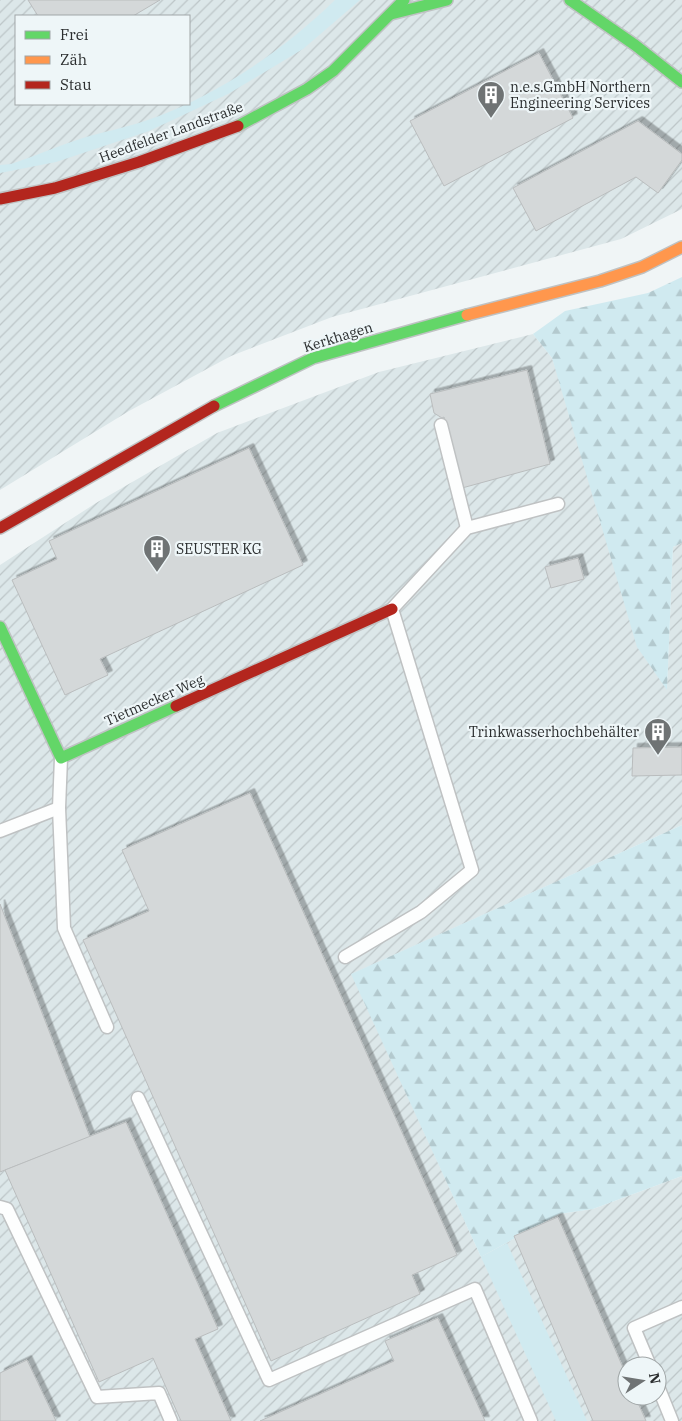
<svg xmlns="http://www.w3.org/2000/svg" width="682" height="1421" viewBox="0 0 682 1421" font-family="'IBM Plex Serif',serif">
<defs>
<pattern id="industrial-furrows" width="10" height="10" patternUnits="userSpaceOnUse" patternTransform="scale(1.25)"><rect width="10" height="10" fill="#dce7e9"/><path d="M-1 1l2-2M0 10L10 0M9 11l2-2" fill="none" stroke="#bdc6c8"/></pattern>
<pattern id="forest-firs" width="22" height="20" patternUnits="userSpaceOnUse" patternTransform="scale(1.25)"><rect width="22" height="20" fill="#d0eaf0"/><path d="M5 1l3.5 6h-7zM16 11l3.5 6h-7z" fill="#b3c9ce"/></pattern>
<filter id="shadow"><feDropShadow dx="4.5" dy="-4.5" stdDeviation="0" flood-color="#0004"/></filter>
</defs>
<rect width="100%" height="100%" fill="#f0f5f6"/>
<!-- industrial -->
<g fill="url(#industrial-furrows)" fill-rule="evenodd">
<path d="M0,0H682V209L621,239L332,317L231,356L129,411L0,490ZM16,16H189V104H16Z"/>
<path d="M533,334L552,358L667,689L673,547L682,543V825L352,974L481,1257L559,1214L593,1209L682,1176V1421H0V565L96,503L217,433L379,372ZM627,1366H657V1396H627Z"/>
</g>
<!-- green -->
<g fill="#d0eaf0">
<path d="M335,0H360L303,49L228,94L149,131L56,162L0,173V165L11,164C35,156 58,146 83,138C103,132 124,128 145,121C213,98 283,51 335,0Z"/>
<polygon points="507,1243 587,1421 556,1421 481,1257"/>
</g>
<!-- forest -->
<g fill="url(#forest-firs)">
<polygon points="682,277 682,543 673,547 667,690 637,647 552,358 533,334 565,311 648,293"/>
<polygon points="682,825 682,1176 593,1209 559,1214 481,1257 351,974"/>
</g>
<!-- building -->
<g fill="#d4d8d9" stroke="#babdbe" filter="url(#shadow)">
<polygon points="28,0 160,0 133,16 38,16"/>
<polygon points="539,53 573,118 444,186 410,121"/>
<polygon points="638,121 682,154 682,160 658,193 636,177 536,231 513,188"/>
<polygon points="527,370 550,464 462,488 444,417 442,418 434,413 430,394"/>
<polygon points="249,448 303,565 100,659 108,675 65,695 12,580 57,559 49,541"/>
<polygon points="578,558 584,579 551,588 545,567"/>
<polygon points="682,747 682,775 632,776 633,748"/>
<polygon points="250,793 457,1255 412,1275 420,1294 271,1361 83,940 149,911 122,850"/>
<polygon points="0,904 90,1137 0,1172"/>
<polygon points="126,1122 218,1329 195,1339 231,1421 181,1421 153,1358 99,1382 5,1170"/>
<polygon points="558,1217 627,1377 627,1396 635,1396 646,1421 593,1421 514,1236"/>
<polygon points="438,1318 485,1421 260,1421 394,1361 385,1341"/>
<polygon points="27,1360 56,1421 0,1421 0,1373"/>
</g>
<g fill="none" stroke-linecap="round" stroke-linejoin="round">
<defs>
<g id="lane">
<polyline points="441,425 467,528"/>
<polyline points="61,758 59,808 64,928 107,1027"/>
<polyline points="0,831 59,808"/>
<polyline points="345,957 421,912 472,870 392,609 467,528 558,504"/>
<polyline points="138,1098 269,1380 475,1289 531,1421"/>
<polyline points="0,1207 7,1209 97,1397 159,1393 171,1421"/>
<polyline points="650,1366 634,1328 682,1307"/>
<polyline points="657,1384 672,1421"/>
</g>
<g id="fast">
<polyline points="570,0 635,45 682,82"/>
<polyline points="391,14 447,0"/>
<polyline points="238,126 307,89 333,71 404,0"/>
<polyline points="214,406 313,358 467,315"/>
<polyline points="0,627 61,758 176,706"/>
</g>
<polyline id="slow" points="467,315 600,281 642,267 682,247"/>
<g id="jam">
<polyline points="0,199 55,188 139,162 238,126"/>
<polyline points="0,528 214,406"/>
<polyline points="176,706 392,609"/>
</g>
</defs>
<!-- lane casing -->
<use href="#lane" stroke="#bfc2c3" stroke-width="15"/>
<!-- fast casing -->
<use href="#fast" stroke="#bfc2c3" stroke-width="14"/>
<!-- slow casing -->
<use href="#slow" stroke="#bfc2c3" stroke-width="14"/>
<!-- jam casing -->
<use href="#jam" stroke="#bfc2c3" stroke-width="14"/>
<!-- lane -->
<use href="#lane" stroke="#fdfefe" stroke-width="12"/>
<!-- fast -->
<use href="#fast" stroke="#63d668" stroke-width="11"/>
<!-- slow -->
<use href="#slow" stroke="#ff974d" stroke-width="11"/>
<!-- jam -->
<use href="#jam" stroke="#b3261e" stroke-width="11"/>
</g>
<!-- icons -->
<defs>
<symbol id="building-pin" viewBox="-11 -11 22 30"><path d="M0 17L-7.5 6A9.5 9.5 0 1 1 7.5 6Z" fill="#6f7374" stroke="#eef6f8"/><path d="M-4-6H4V6H1V3H-1V6H-4ZM-2.5-4.3h1.7v1.8h-1.7ZM.8-4.3h1.7v1.8H.8ZM-2.5-1h1.7V.8h-1.7ZM.8-1h1.7V.8H.8Z" fill="#fff"/></symbol>
</defs>
<g fill-rule="evenodd">
<use href="#building-pin" x="475" y="79" width="32" height="43"/>
<use href="#building-pin" x="141" y="533" width="32" height="43"/>
<use href="#building-pin" x="642" y="716" width="32" height="43"/>
</g>
<g text-anchor="middle" stroke-width="4.5" stroke-linejoin="round" paint-order="stroke">
<!-- poi labels -->
<g font-size="14" fill="#2a2d2e" stroke="#eef6f8" text-anchor="start">
<text x="510" y="92">n.e.s.GmbH Northern<tspan x="510" dy="16">Engineering Services</tspan></text>
<text x="176" y="554">SEUSTER KG</text>
<text x="639" y="737" text-anchor="end">Trinkwasserhochbehälter</text>
</g>
<!-- street labels -->
<g font-size="14" fill="#2a2d2e" stroke="#eef6f8">
<text transform="translate(171 132) rotate(-20)" y="5">Heedfelder Landstraße</text>
<text transform="translate(338 337) rotate(-17)" y="5">Kerkhagen</text>
<text transform="translate(154 700) rotate(-24)" y="5">Tietmecker Weg</text>
</g>
</g>
<!-- legend -->
<rect x="15" y="15" width="175" height="90" fill="#eef6f8" stroke="#a0a6a7"/>
<rect x="25" y="31" width="25" height="8" fill="#63d668" stroke="#a0a6a7"/>
<text x="60" y="40" font-size="15" fill="#2a2d2e">Frei</text>
<rect x="25" y="56" width="25" height="8" fill="#ff974d" stroke="#a0a6a7"/>
<text x="60" y="65" font-size="15" fill="#2a2d2e">Zäh</text>
<rect x="25" y="81" width="25" height="8" fill="#b3261e" stroke="#a0a6a7"/>
<text x="60" y="90" font-size="15" fill="#2a2d2e">Stau</text>
<!-- north arrow -->
<g transform="translate(642 1381) rotate(78)"><circle r="24" fill="#eef6f8" stroke="#a0a6a7"/>
<path d="M0-4L9 19L0 12L-9 19Z" fill="#6f7374"/>
<text y="-8" font-size="14" font-weight="bold" text-anchor="middle" fill="#2a2d2e">N</text>
</g>
</svg>
